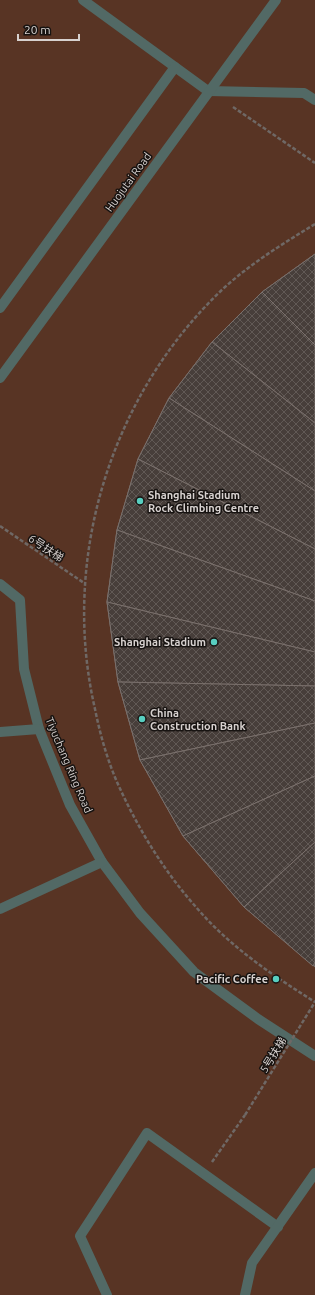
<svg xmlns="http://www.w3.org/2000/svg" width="315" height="1295" viewBox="0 0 315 1295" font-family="Ubuntu,'Noto Sans SC',sans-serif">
<defs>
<pattern id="building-cross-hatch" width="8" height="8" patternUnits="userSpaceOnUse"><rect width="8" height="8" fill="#473e3a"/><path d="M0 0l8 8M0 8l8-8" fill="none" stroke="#615955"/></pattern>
</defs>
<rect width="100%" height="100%" fill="#312926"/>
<!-- park -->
<rect fill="#583424" x="0" y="0" width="315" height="1295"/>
<!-- building -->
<g fill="url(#building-cross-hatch)" stroke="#7a706c">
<polygon points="315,254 315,967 244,907 183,836 140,760 118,682 107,602 117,530 138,459 169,398 212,342 262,292"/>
<polygon points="315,254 315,345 262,292"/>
<polygon points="262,292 315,345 315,423 212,342"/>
<polygon points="212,342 315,423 315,491 169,398"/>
<polygon points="169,398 315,491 315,549 138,459"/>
<polygon points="138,459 315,549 315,601 117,530"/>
<polygon points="117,530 315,601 315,652 107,602"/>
<polygon points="107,602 315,652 315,686 118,682"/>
<polygon points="118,682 315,686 315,723 140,760"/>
<polygon points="315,723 315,776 183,836 140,760"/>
<polygon points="315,776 315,842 244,907 183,836"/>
<polygon points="315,842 315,962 313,966 244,907"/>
</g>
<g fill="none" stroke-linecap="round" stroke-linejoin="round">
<!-- path -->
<g stroke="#6f6865" stroke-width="2.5" stroke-dasharray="4 2" stroke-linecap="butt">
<polyline points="233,107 315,163"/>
<path d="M315,224C284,243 253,262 225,287C111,393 60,558 95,709C100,734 107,759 117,782C137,827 163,870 196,907C229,946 272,975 315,1002"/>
<polyline points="0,526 84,583"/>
<polyline points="212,1162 245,1115"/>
</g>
<!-- minor -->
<g stroke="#526965" stroke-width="10">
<polyline points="83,0 208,91 304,93 315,100"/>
<polyline points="0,308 175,67"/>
<polyline points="0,378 276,0"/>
<polyline points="0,584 20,600 24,669 39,729 70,805 102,862 140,913 194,972 258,1019 315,1056"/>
<polyline points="0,732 39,729"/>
<polyline points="0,909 102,862"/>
<polyline points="107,1295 80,1236 147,1133 278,1227"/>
<polyline points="245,1295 252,1263 315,1173"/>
</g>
<!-- path-bridge -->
<polyline stroke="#6f6865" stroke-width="2.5" stroke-dasharray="4 2" stroke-linecap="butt" points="245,1115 315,1002"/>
</g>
<!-- markers -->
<g fill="#58cec0" stroke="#171311" stroke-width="1.5">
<circle cx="140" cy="501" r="4"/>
<circle cx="214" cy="642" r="4"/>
<circle cx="142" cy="719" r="4"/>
<circle cx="276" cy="979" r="4"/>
</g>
<g text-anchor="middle" stroke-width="3" stroke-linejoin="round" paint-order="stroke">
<!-- street labels -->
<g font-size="11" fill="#d7d1cf" stroke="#171311">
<text transform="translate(128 182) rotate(-54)" y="4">Huojutai Road</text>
<text transform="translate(46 548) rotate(34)" y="4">6号扶梯</text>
<text transform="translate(69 765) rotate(67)" y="4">Tiyuchang Ring Road</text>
<text transform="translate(273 1055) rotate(-58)" y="4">5号扶梯</text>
</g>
<!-- poi labels -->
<g font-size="11" font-weight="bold" fill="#d7d1cf" stroke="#171311" text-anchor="start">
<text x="148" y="499">Shanghai Stadium<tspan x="148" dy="13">Rock Climbing Centre</tspan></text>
<text x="206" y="646" text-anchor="end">Shanghai Stadium</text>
<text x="150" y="717">China<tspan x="150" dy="13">Construction Bank</tspan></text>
<text x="268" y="983" text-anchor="end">Pacific Coffee</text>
</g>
</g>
<!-- scale -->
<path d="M18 34v6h61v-6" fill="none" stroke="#d7d1cf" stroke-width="2"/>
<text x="24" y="34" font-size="12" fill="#d7d1cf" stroke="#171311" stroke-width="3" paint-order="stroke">20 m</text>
</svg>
